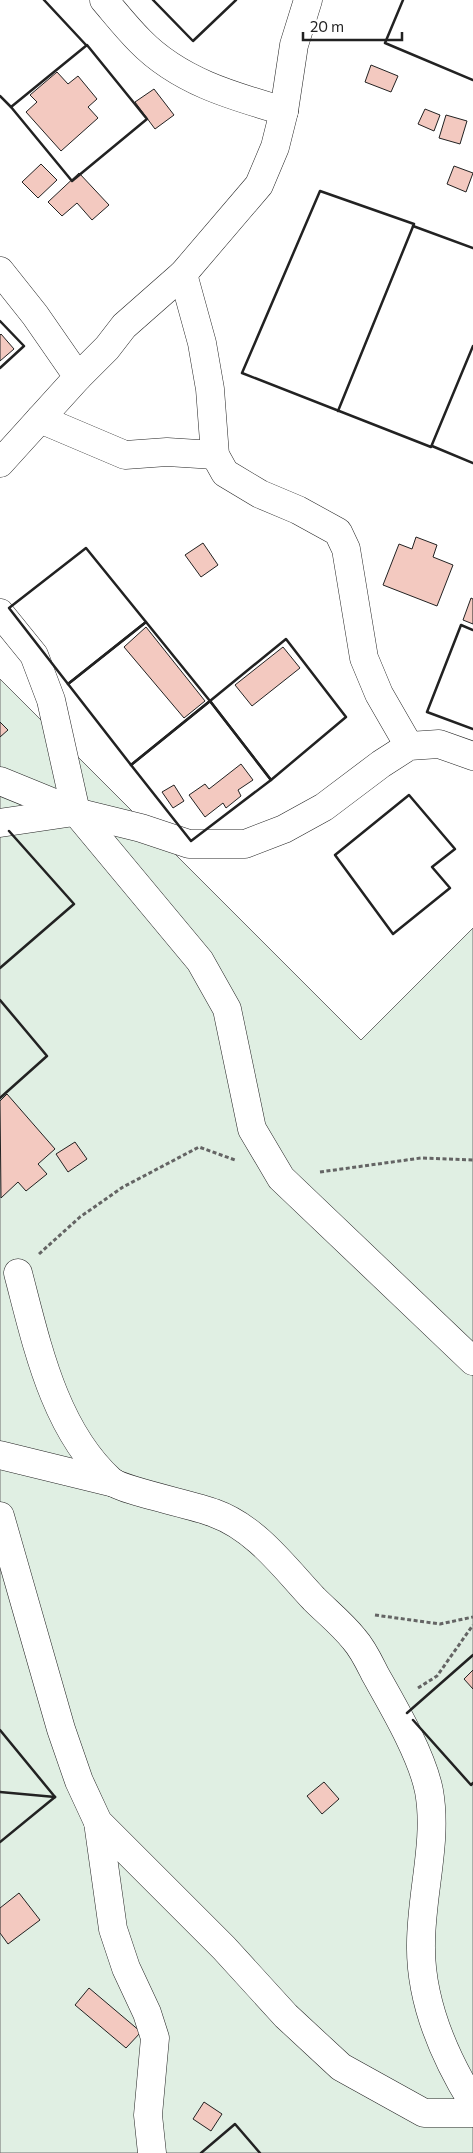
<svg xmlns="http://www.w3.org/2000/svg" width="473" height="2153" font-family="Commissioner,sans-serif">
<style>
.green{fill:#e0efe3;stroke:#6f6f6f}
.building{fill:#f3c9c0;stroke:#222}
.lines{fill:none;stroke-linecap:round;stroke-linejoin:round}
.street-casing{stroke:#222;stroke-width:29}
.path{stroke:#646464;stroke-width:3;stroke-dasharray:4 2.5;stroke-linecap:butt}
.street{stroke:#fff;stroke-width:28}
.wall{stroke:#222;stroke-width:2.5}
</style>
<rect width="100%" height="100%" fill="#fff"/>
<path class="green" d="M0,679L361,1040L473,928V2153H0Z"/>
<g class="building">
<path d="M371,65L398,76L391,92L365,82Z"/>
<path d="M57,72L68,84L78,76L97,99L88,107L98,118L61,151L26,112L37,102L30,95Z"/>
<path d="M154,89L174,115L155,129L135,102Z"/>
<path d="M425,109L440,115L434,131L418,124Z"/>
<path d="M446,115L467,121L460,144L439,138Z"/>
<path d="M41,164L57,180L38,198L22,182Z"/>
<path d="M454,166L473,173L466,192L447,184Z"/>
<path d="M79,173L109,205L92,220L77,203L62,216L48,202Z"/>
<path d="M1,334L14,349L0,361V335Z"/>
<path d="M416,537L437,545L433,557L453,565L437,606L383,585L399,544L412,549Z"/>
<path d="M203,543L218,565L201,577L185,555Z"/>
<path d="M471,598L473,599V624L463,620Z"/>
<path d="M146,627L205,701L184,718L124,647Z"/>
<path d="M283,647L300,668L252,706L235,685Z"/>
<path d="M0,722L8,730L0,737Z"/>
<path d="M241,764L253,780L238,790L241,796L226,808L223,803L205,817L189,795L205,784L209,789Z"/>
<path d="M174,785L184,801L173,808L162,792Z"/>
<path d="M7,1094L55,1149L38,1164L47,1174L26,1191L18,1182L1,1198L0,1101Z"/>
<path d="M75,1142L87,1159L68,1172L56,1154Z"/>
<path d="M473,1670V1689L464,1679Z"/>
<path d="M324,1782L339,1799L322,1814L307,1796Z"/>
<path d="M19,1893L40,1920L8,1944L0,1933V1908Z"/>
<path d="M89,1988L141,2032L126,2048L75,2005Z"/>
<path d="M204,2102L222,2114L211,2131L193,2119Z"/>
</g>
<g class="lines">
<g class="street-casing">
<g id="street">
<path d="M104,0C116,14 127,28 140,41C179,81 232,96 284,111"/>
<path d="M0,271L35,315L78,377L0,463"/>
<path d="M183,274L202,343L210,389L215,455L225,473L260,494L298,510L338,532L346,549L364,658L379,694L409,746"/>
<path d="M78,377L107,348L124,326L183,274L259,185L275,147L284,111L294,45L308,0"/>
<path d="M40,419L125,455L167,452L215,455"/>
<path d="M0,613L34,655L51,700L76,812L200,961L227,1009L252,1129L281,1178L473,1361"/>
<path d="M0,781L76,812L141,828L189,844H245L284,829L324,807L381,764L409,746L439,744L473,756"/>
<path d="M0,823L74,812"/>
<path d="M18,1273C37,1345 54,1429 111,1481C123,1491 194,1505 214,1513C256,1528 284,1567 314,1599C327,1612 342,1624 354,1639C363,1649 369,1662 375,1674C393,1706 422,1755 429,1791C438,1841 421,1893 421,1944C420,2001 444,2056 473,2103"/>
<path d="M0,1455L114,1483"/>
<path d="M0,1516L61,1729L79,1781L98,1822L224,1948L286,2016L341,2067L424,2113H473"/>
<path d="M98,1822L113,1929L126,1968L147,2013L155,2038L148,2115L152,2153"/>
</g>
</g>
<g class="path">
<path d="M320,1172L421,1158L473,1160"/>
<path d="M39,1254L80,1217L123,1187L199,1147L235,1160"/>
<path d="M375,1615L440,1624L473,1617"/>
<path d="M418,1688L437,1676L473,1625"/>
</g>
<use href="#street" class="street"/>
<g class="wall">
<path d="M44,0L86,45"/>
<path d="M153,0L193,41L236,0"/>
<path d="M403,0L385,43L473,80"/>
<path d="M87,45L147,119L72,181L11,107Z"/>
<path d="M0,96L11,107"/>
<path d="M413,226L473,248"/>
<path d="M0,321L24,346L0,368"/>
<path d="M338,411L414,224L320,191L242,373L431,447L473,346"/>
<path d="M432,446L473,463"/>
<path d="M86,548L146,622L68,684L9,608Z"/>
<path d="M146,622L210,701L131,765L68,684Z"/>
<path d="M473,630L461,625L427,712L473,729"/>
<path d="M286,639L346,717L271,780L210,701Z"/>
<path d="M210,701L271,780L191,841L131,765Z"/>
<path d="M409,795L455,849L432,867L450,888L393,934L335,855Z"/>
<path d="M0,968L74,904L9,831"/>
<path d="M0,1000L47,1056L0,1098"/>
<path d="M407,1713L473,1655"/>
<path d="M413,1720L471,1785L473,1783"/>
<path d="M0,1730L55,1797"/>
<path d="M0,1792L55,1797"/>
<path d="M0,1842L55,1797"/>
<path d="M201,2153L235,2124L260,2153"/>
</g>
</g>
<path d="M303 32v8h99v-8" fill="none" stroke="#222222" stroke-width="2.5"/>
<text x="310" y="32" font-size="15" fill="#222222" stroke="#ffffff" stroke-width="4" paint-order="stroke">20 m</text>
</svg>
